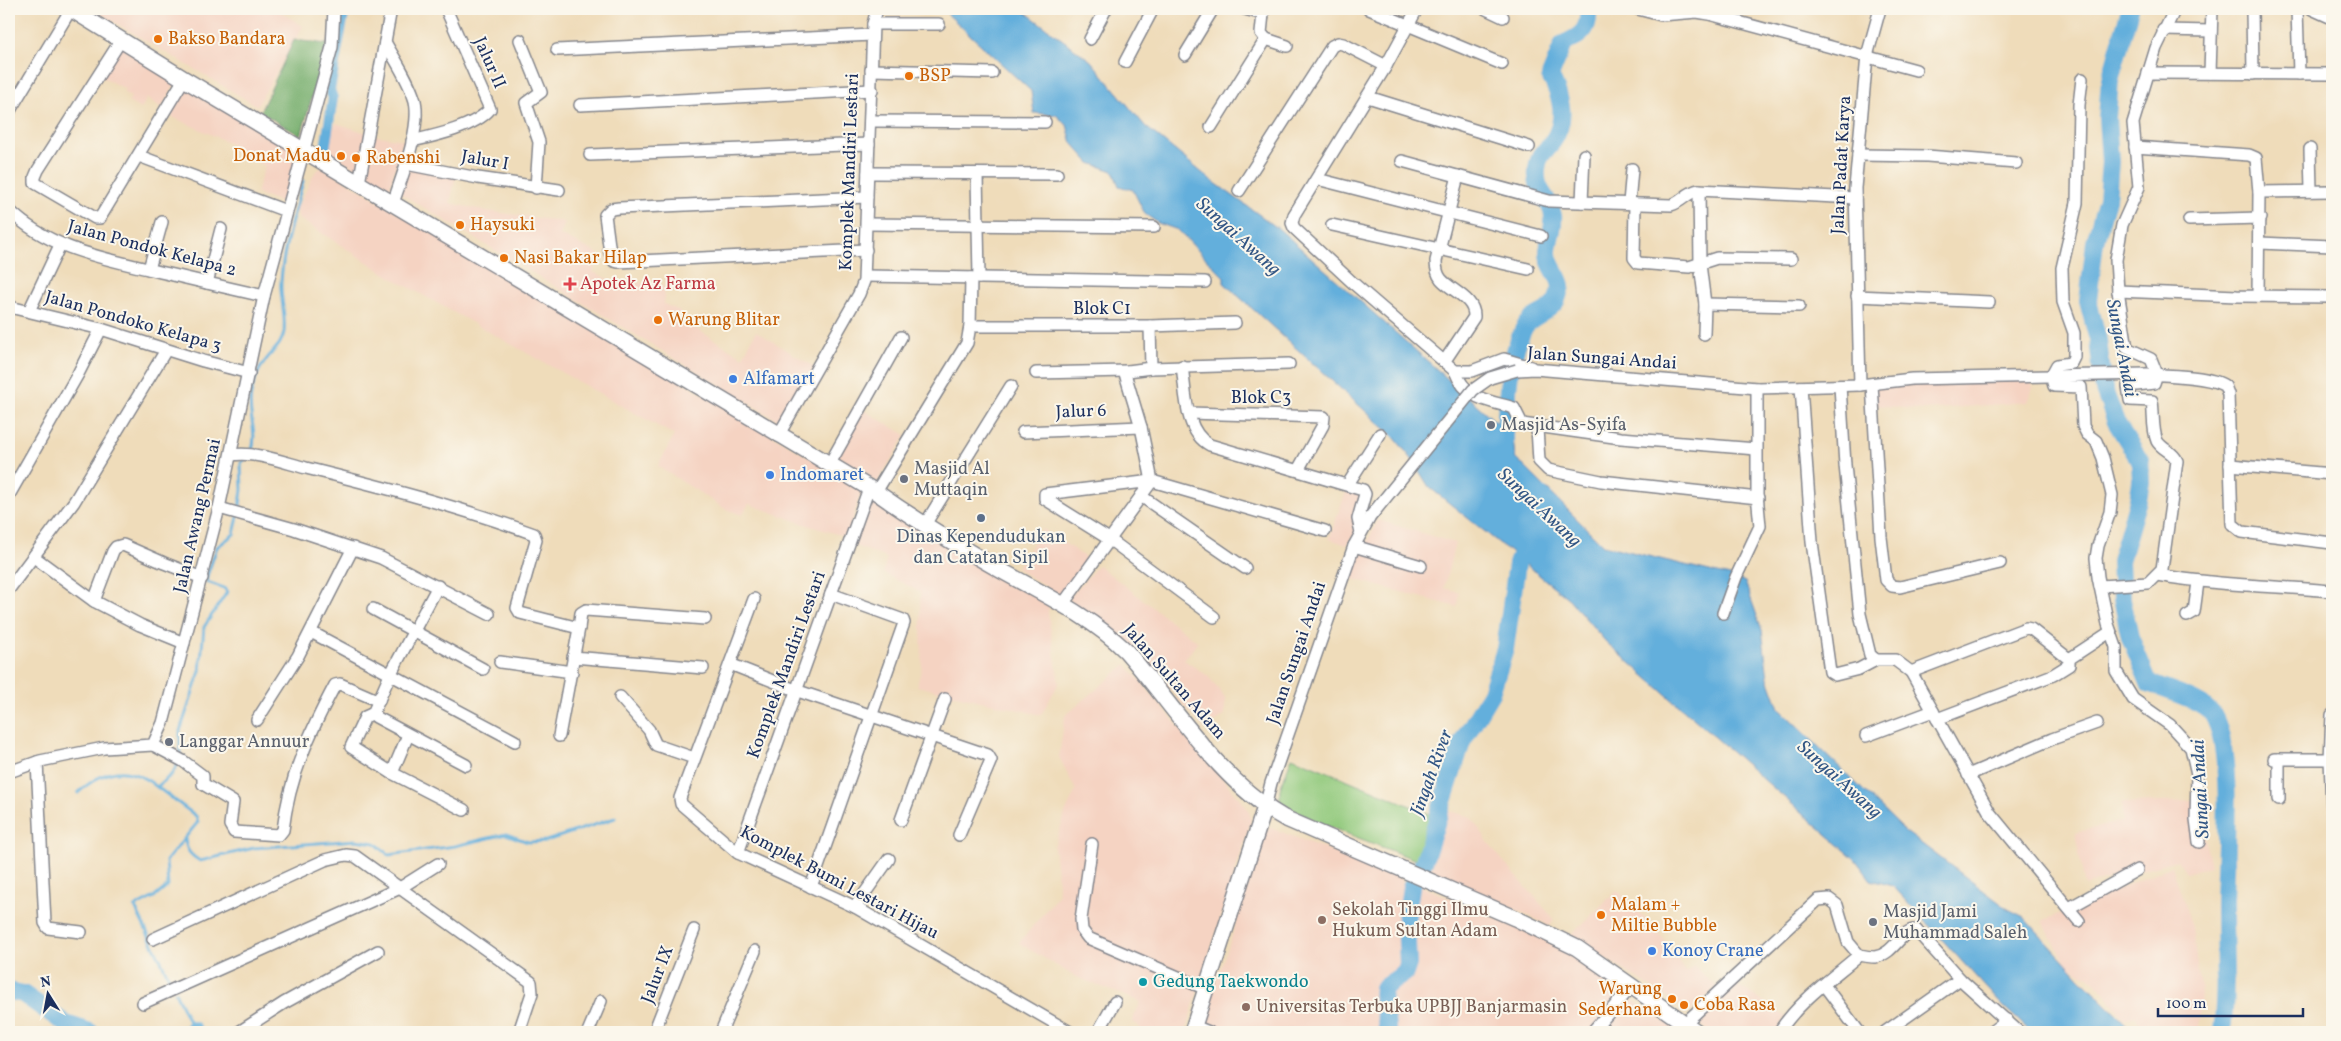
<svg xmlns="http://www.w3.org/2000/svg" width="2341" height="1041" font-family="Vollkorn,serif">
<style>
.built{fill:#f5d3c2}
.green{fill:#91c97c;stroke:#567c6d}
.forest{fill:#74ad6c;stroke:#486e65}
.water{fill:#63afdc;stroke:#3f6f9d}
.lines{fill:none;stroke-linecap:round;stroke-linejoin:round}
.stream{stroke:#63afdc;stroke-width:3}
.canal{stroke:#63afdc;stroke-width:10}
.river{stroke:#63afdc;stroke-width:18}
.minor-casing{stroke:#85868c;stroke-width:14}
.major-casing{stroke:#85868c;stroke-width:18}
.minor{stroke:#fff;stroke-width:11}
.major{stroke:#fff;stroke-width:15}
.minor-bridge-casing{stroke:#85868c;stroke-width:14;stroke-linecap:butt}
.minor-bridge{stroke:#fff;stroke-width:11}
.food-dot{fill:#e8710a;stroke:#fbf7ec;stroke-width:2}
.health-dot{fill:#e0444e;stroke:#fbf7ec;stroke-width:2}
.shop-dot{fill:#3f7fe0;stroke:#fbf7ec;stroke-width:2}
.worship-dot{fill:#6b7280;stroke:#fbf7ec;stroke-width:2}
.service-dot{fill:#5c6f8a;stroke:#fbf7ec;stroke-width:2}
.education-dot{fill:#8d6e63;stroke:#fbf7ec;stroke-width:2}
.culture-dot{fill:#0f9aa8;stroke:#fbf7ec;stroke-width:2}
.labels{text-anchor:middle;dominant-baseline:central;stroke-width:4;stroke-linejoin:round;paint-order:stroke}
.food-label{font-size:18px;fill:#c56008;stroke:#fbf7ec;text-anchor:start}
.street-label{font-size:18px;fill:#1b2f5e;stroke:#fbf7ec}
.health-label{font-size:18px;fill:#be3a42;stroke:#fbf7ec;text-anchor:start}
.shop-label{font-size:18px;fill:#366cbe;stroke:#fbf7ec;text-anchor:start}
.worship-label{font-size:18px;fill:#5b616d;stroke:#fbf7ec;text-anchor:start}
.service-label{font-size:18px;fill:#4e5e75;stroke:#fbf7ec}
.education-label{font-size:18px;fill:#785e54;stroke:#fbf7ec;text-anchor:start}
.culture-label{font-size:18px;fill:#0d838f;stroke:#fbf7ec;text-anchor:start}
.water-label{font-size:19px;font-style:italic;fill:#315584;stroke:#fbf7ec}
</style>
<rect width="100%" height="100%" fill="#fbf7ec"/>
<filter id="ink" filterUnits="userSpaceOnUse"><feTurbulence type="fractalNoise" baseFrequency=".02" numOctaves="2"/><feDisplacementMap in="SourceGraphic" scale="10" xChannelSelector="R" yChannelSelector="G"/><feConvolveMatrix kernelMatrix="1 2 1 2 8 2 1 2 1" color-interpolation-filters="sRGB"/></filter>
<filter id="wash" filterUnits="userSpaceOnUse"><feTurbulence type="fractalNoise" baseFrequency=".0096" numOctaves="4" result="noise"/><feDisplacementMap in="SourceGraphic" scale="20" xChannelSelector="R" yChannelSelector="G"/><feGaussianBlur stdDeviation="1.12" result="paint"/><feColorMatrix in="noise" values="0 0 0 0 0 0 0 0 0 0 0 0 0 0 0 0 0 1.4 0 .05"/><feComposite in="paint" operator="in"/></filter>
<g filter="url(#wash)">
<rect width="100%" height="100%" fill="#efdcba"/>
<g class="built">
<path d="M92,9H276L303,26L257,106Z"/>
<path d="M118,40L179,77L162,108L147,98L141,109L128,102L131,97L123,92L125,89L98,75Z"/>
<path d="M186,81L298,152L283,203L256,193L265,166L230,150L232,144L168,115Z"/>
<path d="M336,123L373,135L403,140L390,187L325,151L329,135Z"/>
<path d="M404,165L457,171L450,203L488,211L565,222L560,235L599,254L593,272L629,288L631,282L663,285L665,296L664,304L680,311V319L743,357L756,331L814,367L784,424L398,192Z"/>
<path d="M322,167L862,489L847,537L810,526L749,504L742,515L725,509L658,466L674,435L392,278L298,218L297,208L315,172Z"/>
<path d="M2029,372L2033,388L2028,402L1924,410L1875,405V380Z"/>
<path d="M863,410L906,435L877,483L837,455Z"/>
<path d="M1348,486L1361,487L1356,531L1347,545L1329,539Z"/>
<path d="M870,496L1050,602L1048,613L1059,683L1041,715L917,686L922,666L920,592L883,573L887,558L853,545Z"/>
<path d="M1378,520L1455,543L1444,588L1459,592L1457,607L1349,578Z"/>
<path d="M1043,529L1088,559L1061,596L1016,568Z"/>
<path d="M1098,565L1198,642L1184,660L1208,676L1226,699L1224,715L1205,729L1179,700L1163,679L1124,637L1072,604L1069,598Z"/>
<path d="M1126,664L1249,810L1251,821L1185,1032H1139L1140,1027L1132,1021L1141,1002L1074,976L1019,943L1059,894L1054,847L1066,811L1076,790L1059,757L1065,716Z"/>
<path d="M2197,801L2211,866L2186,873L2177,860L2085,886L2075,833L2123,821L2121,803Z"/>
<path d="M1449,811L1469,816L1474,821L1492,848L1554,919L1550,926L1431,869Z"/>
<path d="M1271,828L1402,878V882L1406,883L1402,972L1398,976L1388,979L1377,990L1380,1020L1385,1006L1383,1002L1386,993L1392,987L1403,985L1409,946L1407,930L1414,891L1417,884L1544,939L1587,965L1629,998L1681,1032H1220L1208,1028L1203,1025L1202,1020L1231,939L1263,834Z"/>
<path d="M2172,866L2192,927L2201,994L2199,1032H2146L2135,1016L2124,1020L2104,991L2090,978L2068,966L2042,921Z"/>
<path d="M1617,890L1659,933L1686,972L1694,966L1717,987L1690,1012L1592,950L1568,938Z"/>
<path d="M1733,982L1786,1017L1775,1032H1710L1695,1022V1018Z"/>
</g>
<path class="green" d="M1292,757L1430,814L1416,860L1322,824L1284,805L1280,801V789Z"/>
<path class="forest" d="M294,40L327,44L301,136L260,112Z"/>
<path class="water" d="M942,9H1021L1091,61L1145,126L1211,180L1279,229L1513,437L1515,457L1603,545L1730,576L1745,582L1762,630L1768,678L1779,708L1906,832L2008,909L2024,917L2079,977L2134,1032H2031L2001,1004L1893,886L1871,880L1855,859L1606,642L1569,599L1429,487L1411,458L1394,437L1224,283V277L1178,230L1158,223L1145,214L1133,190L1119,186L1113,171L1090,163L1072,143L1067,125L1056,115L1034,113L1031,91Z"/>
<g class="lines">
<g class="stream">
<path d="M252,451C258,429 247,415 251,395C253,382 258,370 266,360C273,350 282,345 284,332C286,315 280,298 281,282C283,247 294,214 303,181"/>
<path d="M239,511L242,490L241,463L245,459"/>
<path d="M180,756V731L200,671L204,627L227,592L224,588L207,582V576L217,547L234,534L238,517"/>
<path d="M78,793C104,768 129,764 157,787"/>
<path d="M185,839C186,850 190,855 200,861L254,848L356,840L375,843L389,855L455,846L506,834L528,842L546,841L615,818"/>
<path d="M173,986L135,907L156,896L168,886L166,861L198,822L196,816L157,787L172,774L179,762"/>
<path d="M175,992L193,1030"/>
</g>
<path class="canal" d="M325,149L333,98L330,90L345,9"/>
<g class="river">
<path d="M2130,9L2110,80L2107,118L2110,162L2107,199L2095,242L2088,301L2098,340L2104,390L2116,422L2140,461L2141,482L2138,500L2120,561L2122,599L2130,637L2149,683C2166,691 2204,700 2213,715C2235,753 2224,860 2224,907C2224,948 2227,991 2222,1032"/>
<path d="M1504,453C1507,412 1505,365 1524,328C1531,315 1546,314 1554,304C1558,300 1559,292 1561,286C1559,274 1549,267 1548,254C1547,242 1555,228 1553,216C1550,194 1532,193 1538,163C1541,152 1548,149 1553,141C1567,119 1562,98 1550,76L1563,44C1581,36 1590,30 1588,9"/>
<path d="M9,991L23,994L66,1024L90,1032"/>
<path d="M193,1032V1030"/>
<path d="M1387,1032C1388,1017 1380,1003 1383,988L1405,973L1408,964L1406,921L1411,887L1424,861L1462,742L1491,693L1505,649L1517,564L1527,538"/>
</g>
</g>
</g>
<g filter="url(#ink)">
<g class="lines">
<g class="minor-casing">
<g id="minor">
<path d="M1245,9L1263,14L1264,9"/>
<path d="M1369,9L1502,64"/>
<path d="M1486,9L1503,17"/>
<path d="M1638,9L1661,15L1697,12L1709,14L1916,70"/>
<path d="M2252,9L2253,74"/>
<path d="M2297,9L2299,74"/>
<path d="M2312,9L2332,18"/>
<path d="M873,24H939"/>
<path d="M2163,30L2211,31"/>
<path d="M1090,39L1106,9"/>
<path d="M1266,39L1287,46"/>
<path d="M121,40L38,170L35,177V183L95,218H100L184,79"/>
<path d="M520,40L541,92L526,103L539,142L536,188"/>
<path d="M385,42C395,60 409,80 415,101C421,128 402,177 393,203"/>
<path d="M557,50L872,35"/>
<path d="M1185,55L1213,9"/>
<path d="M1125,62L1153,9"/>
<path d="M1386,66L1294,215L1292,223L1294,228L1353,283L1455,371H1472L1504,359L1531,367"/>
<path d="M871,70L992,73"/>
<path d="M2148,73L2332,74"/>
<path d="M2210,73L2212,9"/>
<path d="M2082,79L2079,105L2077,203L2062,268L2063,302L2074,333V357L2071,363L2057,365L2051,376L2054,386L2081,387L2083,426L2087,434L2096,441L2103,458L2112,495L2110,512L2098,546L2096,558L2098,577L2108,624L2116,647V671L2133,699L2170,725L2191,748L2197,774L2196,819L2199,842"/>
<path d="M1368,97L1529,147"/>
<path d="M580,105L872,90"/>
<path d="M9,112L71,9"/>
<path d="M870,121L1045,122"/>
<path d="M1211,127L1266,39L1261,33L1263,14"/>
<path d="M412,141C434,136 475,127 490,109L446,9"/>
<path d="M2135,147L2249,155L2256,158L2259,192L2258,296"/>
<path d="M2310,149L2311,191"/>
<path d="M590,155L869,144"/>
<path d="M1858,155L1927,156L2016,163"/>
<path d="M139,156L286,211"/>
<path d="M1402,161L1549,201L1671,205C1682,202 1687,192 1699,190L1855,198"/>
<path d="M406,164L478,178L559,190"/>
<path d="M868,173L1057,174"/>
<path d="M977,174L979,278"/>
<path d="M1317,179L1541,236"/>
<path d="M359,183L391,9"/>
<path d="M1699,190L1700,264L1705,304L1704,334"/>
<path d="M1239,191L1332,46L1338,43L1343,44L1386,66L1417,9"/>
<path d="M2259,192L2332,191"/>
<path d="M1582,202L1584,155"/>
<path d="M1629,203L1632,169"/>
<path d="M1635,204L1634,258L1638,263L1689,267L1717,258L1791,259"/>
<path d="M9,210C47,248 102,258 152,270C190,279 227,288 264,296"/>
<path d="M2189,220L2260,218"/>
<path d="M867,224L1154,227"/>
<path d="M1332,225L1528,269"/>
<path d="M2260,243L2332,246"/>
<path d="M866,250L618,262L614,261L610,253L605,215L611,209L619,208L867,197"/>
<path d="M149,269L162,222"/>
<path d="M865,276L1205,282"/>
<path d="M207,283L221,229"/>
<path d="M2118,291L2237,296L2332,297"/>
<path d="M1857,296L1989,302"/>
<path d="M1705,304L1799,306"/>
<path d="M9,305L14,308L101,329L203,361L249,373"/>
<path d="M29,311L60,245"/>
<path d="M970,326H1150L1235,323"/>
<path d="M1444,362L1474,317C1475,298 1451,291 1441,279C1437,274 1436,267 1436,261L1458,176"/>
<path d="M1182,366C1186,391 1184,432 1210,445L1363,490L1365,494L1358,519L1361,532"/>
<path d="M1151,368L1289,364"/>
<path d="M1517,370L1535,369L1757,388L1860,385L1912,379L2147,374C2164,375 2212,376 2225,386L2228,394L2232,524L2242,532L2332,543"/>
<path d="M1455,371C1466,400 1487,400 1514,408L1522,424L1621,438L1756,449"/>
<path d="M1036,373L1128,371"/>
<path d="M2157,374L2151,359L2127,348L2118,291L2116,260L2122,225L2139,187L2133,123L2156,48L2175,9"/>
<path d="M1872,384L1881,537L1886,580L1892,586L1900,587L2000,563"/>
<path d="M1860,385L1855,188L1867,56L1880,9"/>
<path d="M1840,386L1845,465L1860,614L1870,655L1876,660"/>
<path d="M1801,387L1812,542L1830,672L1835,675L1859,669L1876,660H1895L1911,672L1990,813L2079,921"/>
<path d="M1189,413L1324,417L1323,425L1298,470"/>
<path d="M1537,428L1539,461L1548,470L1601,481L1758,498"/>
<path d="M1023,432L1141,427"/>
<path d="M778,436L859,294L864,281L873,24L877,9"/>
<path d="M231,455C255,451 283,462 306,468C383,487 460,507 534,534L536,540L517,608L520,613L579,628L581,613L586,610L705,619"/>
<path d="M829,465L901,337"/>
<path d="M2230,465L2332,474"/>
<path d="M1348,484L1380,434"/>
<path d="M876,492L967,343L970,326L971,278"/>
<path d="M9,495L78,374L101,329"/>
<path d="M1141,496L1245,568"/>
<path d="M219,508L294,529L381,558L489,614"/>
<path d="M924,526L1011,386"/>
<path d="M1354,546L1421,566"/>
<path d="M34,557L94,601L140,625L184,643"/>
<path d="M2157,575C2215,585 2274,586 2332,591"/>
<path d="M438,586L390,675L374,711L376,717L466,765"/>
<path d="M2100,586L2148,583L2162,569L2177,461C2173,451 2162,450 2157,441C2152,429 2154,414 2152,401L2130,400L2128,386L2154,383L2157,374"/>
<path d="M9,589L74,502L166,350"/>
<path d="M754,599L680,798L681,804L738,853L855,907L1070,1032"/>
<path d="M94,601L113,551L116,547L123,545L164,563L202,578"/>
<path d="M1063,604L1152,481L1141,427L1126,377L1128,371L1151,368L1150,326"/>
<path d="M373,609L483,669"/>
<path d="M1723,613L1736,577L1760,526L1757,494V388"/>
<path d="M2187,616L2194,612L2198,582"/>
<path d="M1214,617L1109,539L1045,499V494L1152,481L1325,531"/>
<path d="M311,632L515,741"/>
<path d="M573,657L703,668"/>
<path d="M2069,659L2110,632"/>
<path d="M500,662L572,672"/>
<path d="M730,664L798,691L988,755L991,760L959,835"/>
<path d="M1911,672L2026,628L2031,629L2069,659V665L2053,675L1937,719"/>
<path d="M620,697L649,730L656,745L694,758"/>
<path d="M374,713L365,717L351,747L392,773L464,810"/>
<path d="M2332,715L2330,759L2332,809"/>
<path d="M257,720L298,656L353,548"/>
<path d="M559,736L579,628"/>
<path d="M1866,736L1933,711"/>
<path d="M153,745L183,761L203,776V784L233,802L230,825L234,832L279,835L283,830C289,777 310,732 335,685L340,684L379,701"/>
<path d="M2274,759H2330"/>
<path d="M37,762L45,923L48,928L81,932"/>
<path d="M9,772L40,761L104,748L153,745L163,723L219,508L264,296L332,47L334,9"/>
<path d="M392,773L408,735"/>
<path d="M1968,775L2052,739L2097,723"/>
<path d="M2279,799V759"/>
<path d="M1265,807L1271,783L1354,546L1370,517"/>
<path d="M901,820L945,699"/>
<path d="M1092,844L1081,919L1082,930L1088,938L1206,989"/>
<path d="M738,853L869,488"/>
<path d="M811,887L904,623L903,620L831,594"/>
<path d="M855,907L889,859"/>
<path d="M2069,908L2137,870"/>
<path d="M153,939L325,860L346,855L355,856L531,982L532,993L519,1032"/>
<path d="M1824,985L1859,1032"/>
<path d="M143,1003L400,888L438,864"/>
<path d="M1685,1023L1818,900L1829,899L1837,905L1848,942L1859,955C1864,956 1870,957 1875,957C1895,954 1902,928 1916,930L1960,979L2019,1032"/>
<path d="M1194,1026L1209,1032"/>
<path d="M239,1032L284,1003L378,951"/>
<path d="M588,1032L601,1001"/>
<path d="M654,1032L694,930"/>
<path d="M721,1032L755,951"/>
<path d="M1098,1032L1115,1002"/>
<path d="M1592,1032L1632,986"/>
<path d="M1779,1032C1799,1001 1831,979 1859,955"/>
<path d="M1885,1032L1960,979"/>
<path d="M1991,1032L2007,1020"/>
</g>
</g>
<g class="major-casing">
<g id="major">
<path d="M71,9L184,79L876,492C917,521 958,546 1002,571C1045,595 1090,616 1126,651C1174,706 1220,782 1284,818L1515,918L1577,948L1697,1032"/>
<path d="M1192,1032L1265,807"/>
</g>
</g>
<use href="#minor" class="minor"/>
<use href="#major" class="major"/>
<g class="minor-bridge-casing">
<path id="minor-bridge" d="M1370,517L1473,390L1490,378L1517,370"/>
</g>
<use href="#minor-bridge" class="minor-bridge"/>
</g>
</g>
<g class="food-dot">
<circle cx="158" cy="39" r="5"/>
<circle cx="909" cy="76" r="5"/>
<circle cx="341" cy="156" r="5"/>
<circle cx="356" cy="158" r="5"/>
<circle cx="460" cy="225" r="5"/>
<circle cx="504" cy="258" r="5"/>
<circle cx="658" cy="320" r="5"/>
<circle cx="1601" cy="915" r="5"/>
<circle cx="1672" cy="999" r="5"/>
<circle cx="1684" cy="1005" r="5"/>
</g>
<path class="health-dot" d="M567.5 276.5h5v5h5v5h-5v5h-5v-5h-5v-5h5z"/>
<g class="shop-dot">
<circle cx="733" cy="379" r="5"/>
<circle cx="770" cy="475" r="5"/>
<circle cx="1652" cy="951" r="5"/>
</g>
<g class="worship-dot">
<circle cx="1491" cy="425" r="5"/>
<circle cx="904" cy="479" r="5"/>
<circle cx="169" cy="742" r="5"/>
<circle cx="1873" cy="922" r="5"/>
</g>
<circle class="service-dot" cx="981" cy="518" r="5"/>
<g class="education-dot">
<circle cx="1322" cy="920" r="5"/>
<circle cx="1246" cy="1007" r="5"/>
</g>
<circle class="culture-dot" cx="1143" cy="982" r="5"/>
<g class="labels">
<g class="food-label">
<text x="168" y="39">Bakso Bandara</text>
<text x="919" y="76">BSP</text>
<text x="331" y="156" text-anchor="end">Donat Madu</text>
<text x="366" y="158">Rabenshi</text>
<text x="470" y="225">Haysuki</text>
<text x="514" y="258">Nasi Bakar Hilap</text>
<text x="668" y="320">Warung Blitar</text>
<text x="1611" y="905">Malam +<tspan x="1611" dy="21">Miltie Bubble</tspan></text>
<text x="1662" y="989" text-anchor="end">Warung<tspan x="1662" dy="21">Sederhana</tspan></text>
<text x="1694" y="1005">Coba Rasa</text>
</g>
<g class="street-label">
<text transform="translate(489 63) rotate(66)">Jalur II</text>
<text transform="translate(485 161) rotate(10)">Jalur I</text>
<text transform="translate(1842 165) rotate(-87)">Jalan Padat Karya</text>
<text transform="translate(850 172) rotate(-88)">Komplek Mandiri Lestari</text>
<text transform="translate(152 249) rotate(15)">Jalan Pondok Kelapa 2</text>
<text x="1102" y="309">Blok C1</text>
<text transform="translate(133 322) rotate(16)">Jalan Pondoko Kelapa 3</text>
<text transform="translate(1602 359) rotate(4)">Jalan Sungai Andai</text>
<text x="1261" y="398">Blok C3</text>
<text transform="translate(1081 412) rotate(-2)">Jalur 6</text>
<text transform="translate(198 516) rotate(-77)">Jalan Awang Permai</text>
<text transform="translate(1297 653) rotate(-71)">Jalan Sungai Andai</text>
<text transform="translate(787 665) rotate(-70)">Komplek Mandiri Lestari</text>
<text transform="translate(1174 682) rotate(49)">Jalan Sultan Adam</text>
<text transform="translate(839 883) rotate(28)">Komplek Bumi Lestari Hijau</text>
<text transform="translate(658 975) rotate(-69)">Jalur IX</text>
</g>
<g class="health-label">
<text x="580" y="284">Apotek Az Farma</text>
</g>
<g class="shop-label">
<text x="743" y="379">Alfamart</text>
<text x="780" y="475">Indomaret</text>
<text x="1662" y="951">Konoy Crane</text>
</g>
<g class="worship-label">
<text x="1501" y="425">Masjid As-Syifa</text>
<text x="914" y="469">Masjid Al<tspan x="914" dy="21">Muttaqin</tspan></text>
<text x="179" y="742">Langgar Annuur</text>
<text x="1883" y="912">Masjid Jami<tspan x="1883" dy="21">Muhammad Saleh</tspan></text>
</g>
<g class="service-label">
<text x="981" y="537">Dinas Kependudukan<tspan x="981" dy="21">dan Catatan Sipil</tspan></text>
</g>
<g class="education-label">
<text x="1332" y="910">Sekolah Tinggi Ilmu<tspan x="1332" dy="21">Hukum Sultan Adam</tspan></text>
<text x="1256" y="1007">Universitas Terbuka UPBJJ Banjarmasin</text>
</g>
<g class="culture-label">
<text x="1153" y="982">Gedung Taekwondo</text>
</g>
<g class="water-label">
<text transform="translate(1238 237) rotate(42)">Sungai Awang</text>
<text transform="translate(2121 348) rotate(79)">Sungai Andai</text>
<text transform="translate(1539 508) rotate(43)">Sungai Awang</text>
<text transform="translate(1432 773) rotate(-70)">Jingah River</text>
<text transform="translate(1839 780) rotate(42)">Sungai Awang</text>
<text transform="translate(2201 789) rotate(-93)">Sungai Andai</text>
</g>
</g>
<rect width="2341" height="1041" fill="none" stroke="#fbf7ec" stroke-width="30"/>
<g transform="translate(48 994) rotate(349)" stroke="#fbf7ec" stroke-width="4" paint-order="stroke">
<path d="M0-4L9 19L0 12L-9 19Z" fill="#1b2f5e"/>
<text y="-8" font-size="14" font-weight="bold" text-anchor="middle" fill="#1b2f5e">N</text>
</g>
<path d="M2158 1008v8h145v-8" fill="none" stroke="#1b2f5e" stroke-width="2.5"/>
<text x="2166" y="1008" font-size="15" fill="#1b2f5e" stroke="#fbf7ec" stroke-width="4" paint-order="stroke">100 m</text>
</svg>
